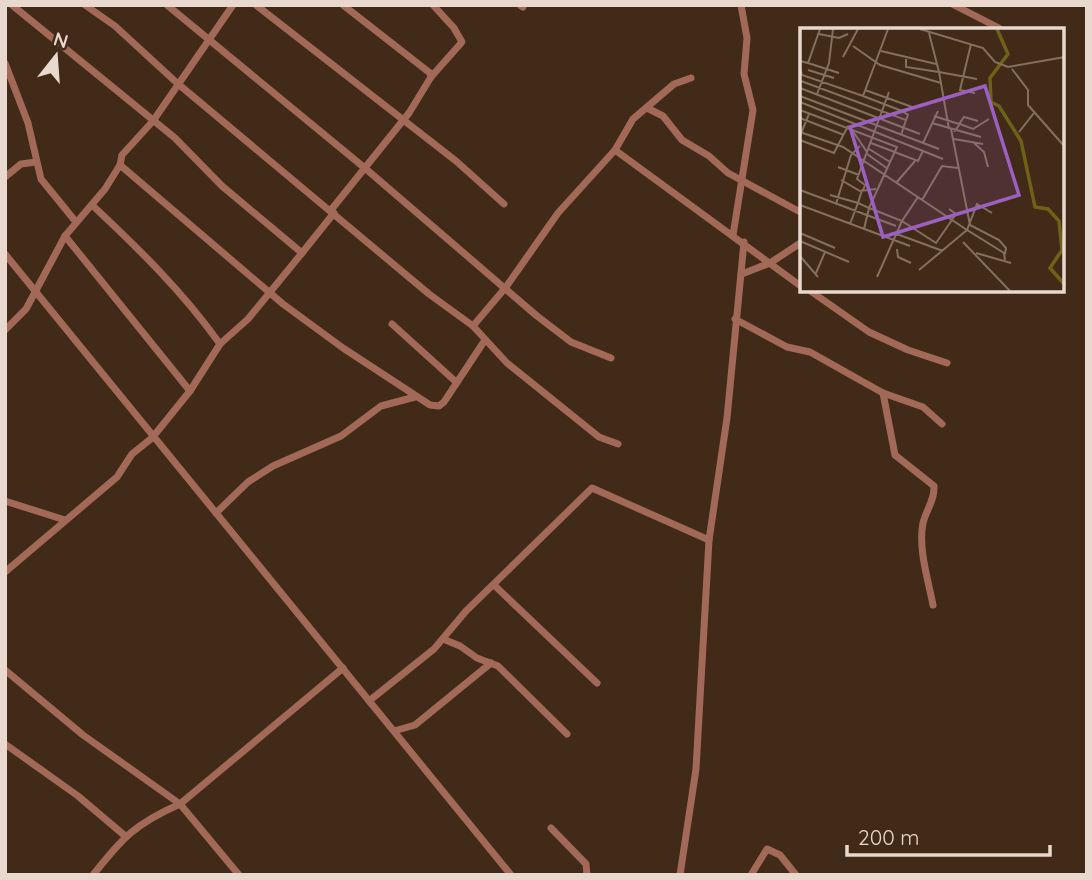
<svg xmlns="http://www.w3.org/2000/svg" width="1092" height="880" font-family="Quicksand,sans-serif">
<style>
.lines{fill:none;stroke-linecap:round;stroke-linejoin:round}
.minor{stroke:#a36958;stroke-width:7}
.inset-river{fill:none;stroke:#6e6218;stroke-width:3.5}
.inset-road{fill:none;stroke:#847060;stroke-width:2}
.view{fill:#9c60c3;fill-opacity:0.15;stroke:#9c60c3;stroke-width:3.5}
.inset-edge{fill:none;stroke:#e8d8cd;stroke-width:3.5}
</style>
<rect width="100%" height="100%" fill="#412a17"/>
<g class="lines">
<g class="minor">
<path d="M85,5L115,26L177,83L429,294L473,326L507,363L599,437L618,444"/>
<path d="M167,5L366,169L537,316L571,342L611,358"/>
<path d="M256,5L456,161L504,204"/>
<path d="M520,5L523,7"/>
<path d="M954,5L999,28"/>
<path d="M5,63L28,123L41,179L76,222"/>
<path d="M431,77L462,42L454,28L433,5"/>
<path d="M647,108L663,116L682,140L709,156L728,173L802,213"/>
<path d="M615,150L802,287"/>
<path d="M120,165L283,304L343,348L430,405L439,406L444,402L485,340"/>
<path d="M5,177L21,164L36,162"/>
<path d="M92,205C138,248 183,292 220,344"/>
<path d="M331,210L409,113L431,77L430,73L343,5"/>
<path d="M733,235L753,110L744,74L747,38L741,5"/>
<path d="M65,236L190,391"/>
<path d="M302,253L334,213"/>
<path d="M5,254L511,875"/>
<path d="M742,274L770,263L802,242"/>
<path d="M809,290L869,332L908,350L947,363"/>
<path d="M735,319L787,347L810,352L883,393L923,407L942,424"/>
<path d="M392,324L455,381"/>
<path d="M473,326L506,287L558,213L615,150L633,119L674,84L691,78"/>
<path d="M5,330L26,309L65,236L105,189L120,165L122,155L153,121L233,5"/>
<path d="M883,393L895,455L934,486C935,500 926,510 923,523C918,549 928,579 933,605"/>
<path d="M5,501L65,520"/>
<path d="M216,513L248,482L273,466L341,436L381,406L415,397"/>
<path d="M5,572L117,477L132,454L152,438L190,391L220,344L248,319L302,253L222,186L175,138L12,5"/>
<path d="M494,585L597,683"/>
<path d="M443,639L460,646L477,658L498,666L567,734"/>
<path d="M5,670L83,735L180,804C135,824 123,837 93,875"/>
<path d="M369,701L434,649L466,611L592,488L709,540"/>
<path d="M394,731L415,725L491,663"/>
<path d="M5,744L78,796L124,835"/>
<path d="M551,828L586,864L587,875"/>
<path d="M239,875L180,804L343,668"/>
<path d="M680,875L696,769L709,540L727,418L744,242"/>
<path d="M751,875L767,849L780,855L796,875"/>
</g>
</g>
<g transform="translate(800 28)">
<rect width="264" height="264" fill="#412a17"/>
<path class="inset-river" d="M197,1L208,26L190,50L191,74L199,78L221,113L235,179L248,181L259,193L262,222L250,240L265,257"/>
<path class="inset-road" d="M120,1L183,20L195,34L208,39L265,29M19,6L39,10L48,6M171,16L160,62L175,65M53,18L80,37L141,55M81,23L136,36M43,29L58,1M106,31V39L139,44L129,5M0,33L8,35L20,1M8,35L39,45M0,40L2,47L63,68L88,1M212,41L228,62V77L265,119M8,42L34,50M1,53L106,92L101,107M0,60L120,106M65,62L115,80M17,66L29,35L33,1M0,68L139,121M63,68L102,83L108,87L106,92M0,74L143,131M0,82L97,119L69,180L102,193L77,249M134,88L159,96L164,89L178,93M0,90L44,107M132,95L181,109M50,99L67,124M149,101L139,44L177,51M151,101L170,197L199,212L206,220L205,226M0,104L43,119L167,202L177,176L192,185M154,104L160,96L173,101L189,91M219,104L234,85M0,108L9,86M154,111L183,116M0,112L34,125L48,98M71,115L118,133L123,123M123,115L138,83M174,115L184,124L188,139M69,121L90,134M67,126L88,141M38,139L59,147M41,152L60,163L76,161M96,155L115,133M0,162L96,198M62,162L58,175L69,180L64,201M63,162L65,157L57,151L89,64M30,167L58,175L50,196M118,169L102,193L136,215L156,186L149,181M122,172L142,138L158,140M36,176L51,127L60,118M0,177L110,218M0,205L35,220M94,205L143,223M0,213L49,234M163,214L210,263M97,221L98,229L111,235M176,225L211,235M0,228L18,249M119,242L167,202L204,225L205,232M16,245L25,224"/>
<path class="view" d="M185,58L219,167L83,209L50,99Z"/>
<rect width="264" height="264" class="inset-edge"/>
</g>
<rect width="1092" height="880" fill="none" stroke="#e8d8cd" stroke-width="14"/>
<g transform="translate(56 56) rotate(17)" stroke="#412a17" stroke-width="5" paint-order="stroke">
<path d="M0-5L12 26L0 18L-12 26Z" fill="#e8d8cd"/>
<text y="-10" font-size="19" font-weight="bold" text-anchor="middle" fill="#e8d8cd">N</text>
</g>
<path d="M847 845v10h203v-10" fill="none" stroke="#e8d8cd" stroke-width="3.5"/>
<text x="858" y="845" font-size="21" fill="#e8d8cd" stroke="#412a17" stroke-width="5" paint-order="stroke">200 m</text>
</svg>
